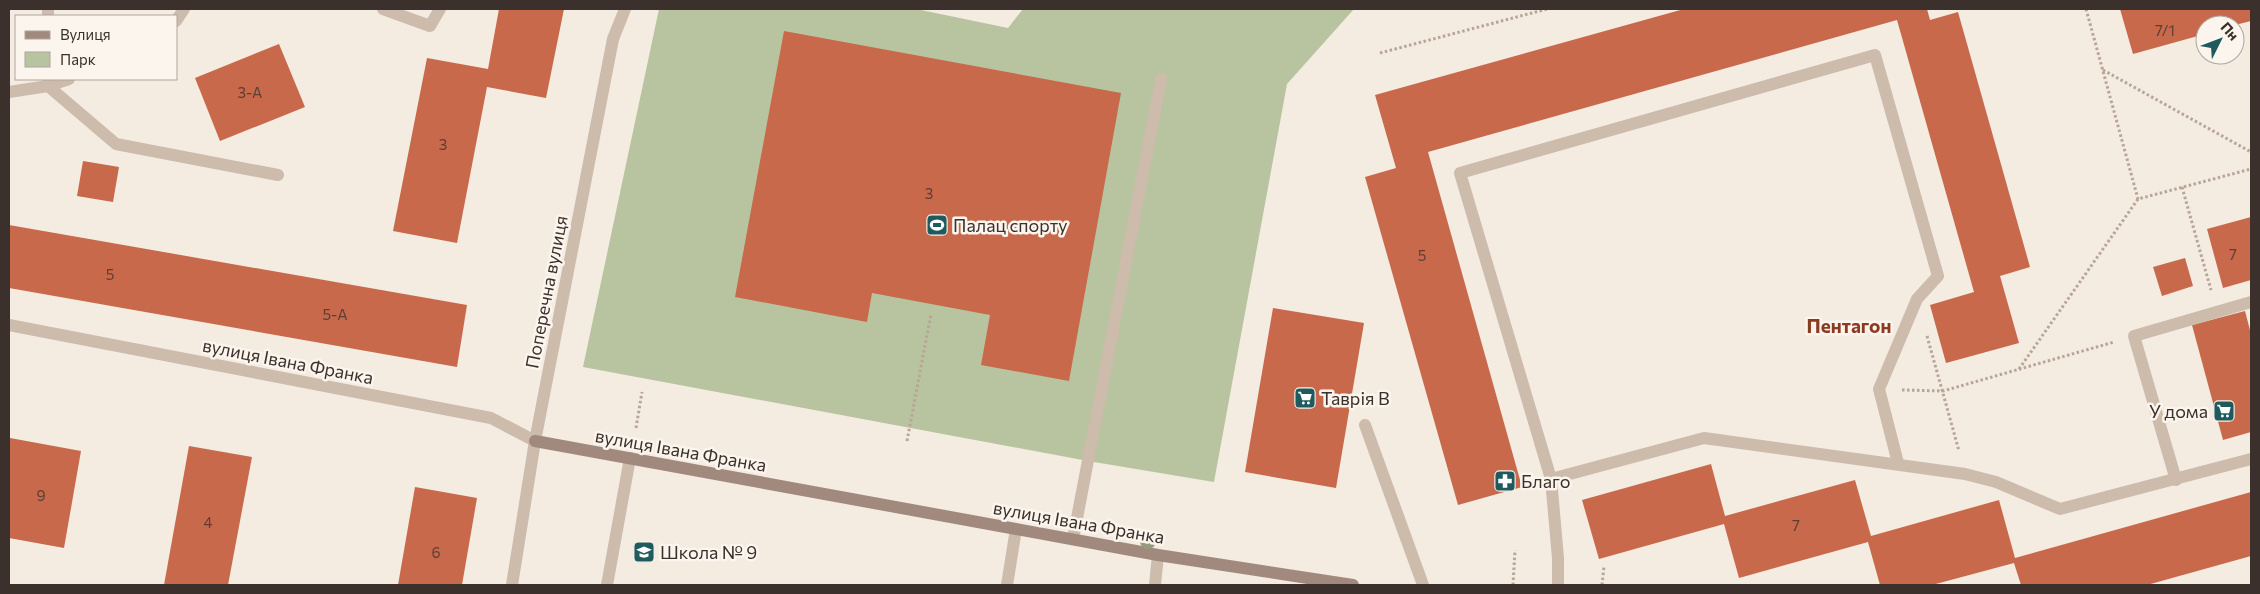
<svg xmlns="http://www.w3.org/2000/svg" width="2260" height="594" font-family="Commissioner,sans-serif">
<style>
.green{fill:#b8c4a0}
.building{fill:#c8694b}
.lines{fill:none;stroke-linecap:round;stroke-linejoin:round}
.path{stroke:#b9a596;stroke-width:3;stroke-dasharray:2.5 2.5;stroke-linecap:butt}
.lane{stroke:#cdbbac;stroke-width:12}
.street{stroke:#cdbbac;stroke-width:12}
.secondary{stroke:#a18a7d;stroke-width:12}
.tree{fill:#969b7f}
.labels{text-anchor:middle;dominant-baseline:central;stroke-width:5;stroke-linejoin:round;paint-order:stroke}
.number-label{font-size:15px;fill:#5e3e33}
.poi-label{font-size:18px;fill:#3b302b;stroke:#fbf5ee;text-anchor:start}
.street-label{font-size:18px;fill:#3b302b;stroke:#fbf5ee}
.neighbourhood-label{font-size:19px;font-weight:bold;fill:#8c3b22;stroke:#fbf5ee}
</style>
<rect width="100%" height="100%" fill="#f4ebe1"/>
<path class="green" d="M659,9H916L1008,28L1023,9H1354L1287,84L1214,482L1088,461L583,367Z"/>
<g class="building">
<path d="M499,9H564L546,98L487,87L457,243L393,231L427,58L488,69Z"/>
<path d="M1684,9H1927L1930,20L1958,12L2030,267L2000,276L2019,343L1946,363L1930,305L1974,292L1897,20L1428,152L1522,487L1458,505L1365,177L1396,168L1375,95Z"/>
<path d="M2120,9H2251V21L2235,25H2205V34L2133,54Z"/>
<path d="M784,31L1121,93L1069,381L981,365L990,315L872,293L867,322L735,297Z"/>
<path d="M279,44L305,107L220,141L195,78Z"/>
<path d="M83,161L119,167L113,202L77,196Z"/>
<path d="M2251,217V280L2223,288L2207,229Z"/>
<path d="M9,225L467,305L457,367L9,288Z"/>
<path d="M2185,258L2193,286L2162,296L2153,267Z"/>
<path d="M1273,308L1364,323L1336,488L1245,472Z"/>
<path d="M2245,311L2251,334V432L2223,440L2192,325Z"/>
<path d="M10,438L81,451L64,548L9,538Z"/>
<path d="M189,446L252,457L228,585H164Z"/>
<path d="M1711,464L1725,516L1855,480L1871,536L1999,500L2015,558L2251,492V556L2147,585H2021L2014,563L1932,585H1880L1868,542L1739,578L1724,524L1599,559L1582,500Z"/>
<path d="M415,487L477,498L462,585H398Z"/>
</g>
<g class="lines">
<g class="path">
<path d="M2086,9L2138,199"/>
<path d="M1380,53L1547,9"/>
<path d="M2103,70L2251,152"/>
<path d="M2182,187L2211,290"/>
<path d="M1927,336L1959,451"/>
<path d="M2019,369L2138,199L2251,169"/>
<path d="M1902,390L1943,391L2114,342"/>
<path d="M636,428L642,392"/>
<path d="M907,441L931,314"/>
<path d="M1513,585L1515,550"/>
<path d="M1602,585L1604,566"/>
</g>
<g class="lane">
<path d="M383,9L430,26L440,9"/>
<path d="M48,16V9"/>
<path d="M176,21L184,9"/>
<path d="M48,79V86L116,144L278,175"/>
<path d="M9,92L48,86L69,79"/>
<path d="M9,325L491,418L535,441"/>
<path d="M1365,425L1423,585"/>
<path d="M1551,479L1460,173L1875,55L1938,276L1917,299L1879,389L1898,463"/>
<path d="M2176,480L2134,336L2251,302"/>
<path d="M1073,539L1161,79"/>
<path d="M607,585L630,458"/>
<path d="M1155,585L1158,555"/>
<path d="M1558,585V558L1551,479L1704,438L1965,474L1996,482L2060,509L2251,459"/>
</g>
<g class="street">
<path d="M512,585L535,441L613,39L625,9"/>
<path d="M1007,585L1016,529"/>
</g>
<path class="secondary" d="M535,441L1158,555L1353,585"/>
</g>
<circle class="tree" cx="1148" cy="541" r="8"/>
<defs>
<g id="stadium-square" transform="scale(1.125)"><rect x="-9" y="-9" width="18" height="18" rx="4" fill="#1f5a5e" stroke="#fbf5ee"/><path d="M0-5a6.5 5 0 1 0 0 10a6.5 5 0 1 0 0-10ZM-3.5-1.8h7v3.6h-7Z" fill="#fff"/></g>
<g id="supermarket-square" transform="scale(1.125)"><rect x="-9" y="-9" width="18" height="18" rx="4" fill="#1f5a5e" stroke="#fbf5ee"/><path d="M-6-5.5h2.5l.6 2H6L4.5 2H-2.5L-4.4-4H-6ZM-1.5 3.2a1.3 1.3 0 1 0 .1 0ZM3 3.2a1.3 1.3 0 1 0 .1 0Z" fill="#fff"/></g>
<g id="pharmacy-square" transform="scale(1.125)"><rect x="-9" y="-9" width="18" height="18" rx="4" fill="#1f5a5e" stroke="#fbf5ee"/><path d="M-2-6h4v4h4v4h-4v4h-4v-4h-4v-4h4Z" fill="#fff"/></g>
<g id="school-square" transform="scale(1.125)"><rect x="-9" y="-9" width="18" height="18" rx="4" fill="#1f5a5e" stroke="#fbf5ee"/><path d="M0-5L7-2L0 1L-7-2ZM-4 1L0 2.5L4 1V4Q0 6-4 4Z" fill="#fff"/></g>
</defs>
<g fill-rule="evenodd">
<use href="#stadium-square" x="937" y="225"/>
<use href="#supermarket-square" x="1305" y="398"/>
<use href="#supermarket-square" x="2224" y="411"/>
<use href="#pharmacy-square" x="1505" y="481"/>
<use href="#school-square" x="644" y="552"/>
</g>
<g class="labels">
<g class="number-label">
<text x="2165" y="30">7/1</text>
<text x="250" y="92">3-А</text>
<text x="443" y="144">3</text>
<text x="929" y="193">3</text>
<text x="2233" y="254">7</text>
<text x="1422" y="255">5</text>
<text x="110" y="274">5</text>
<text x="335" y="314">5-А</text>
<text x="41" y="495">9</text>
<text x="208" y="522">4</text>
<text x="1796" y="525">7</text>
<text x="436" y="552">6</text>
</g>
<g class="poi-label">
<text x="953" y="225">Палац спорту</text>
<text x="1321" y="398">Таврія В</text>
<text x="2208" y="411" text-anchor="end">У дома</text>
<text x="1521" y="481">Благо</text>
<text x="660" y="552">Школа № 9</text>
</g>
<g class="street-label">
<text transform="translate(546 292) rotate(-79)">Поперечна вулиця</text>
<text transform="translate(288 361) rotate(11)">вулиця Івана Франка</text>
<text transform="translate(681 450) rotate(10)">вулиця Івана Франка</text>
<text transform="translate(1079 522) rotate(10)">вулиця Івана Франка</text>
</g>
<g class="neighbourhood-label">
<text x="1849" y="325">Пентагон</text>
</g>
</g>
<rect width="2260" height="594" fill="none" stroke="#3b302b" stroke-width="20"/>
<rect x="15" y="15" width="162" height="65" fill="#fbf5ee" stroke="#aea6a0"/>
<rect x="25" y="31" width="25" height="8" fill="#a18a7d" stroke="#aea6a0"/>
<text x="60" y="40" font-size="15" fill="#3b302b">Вулиця</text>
<rect x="25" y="52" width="25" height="15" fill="#b8c4a0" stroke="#aea6a0"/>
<text x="60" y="65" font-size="15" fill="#3b302b">Парк</text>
<g transform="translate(2220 40) rotate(48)"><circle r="24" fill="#fbf5ee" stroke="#aea6a0"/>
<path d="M0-4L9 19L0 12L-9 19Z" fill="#1f5a5e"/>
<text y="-8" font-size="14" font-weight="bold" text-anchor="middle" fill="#3b302b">Пн</text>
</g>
</svg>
